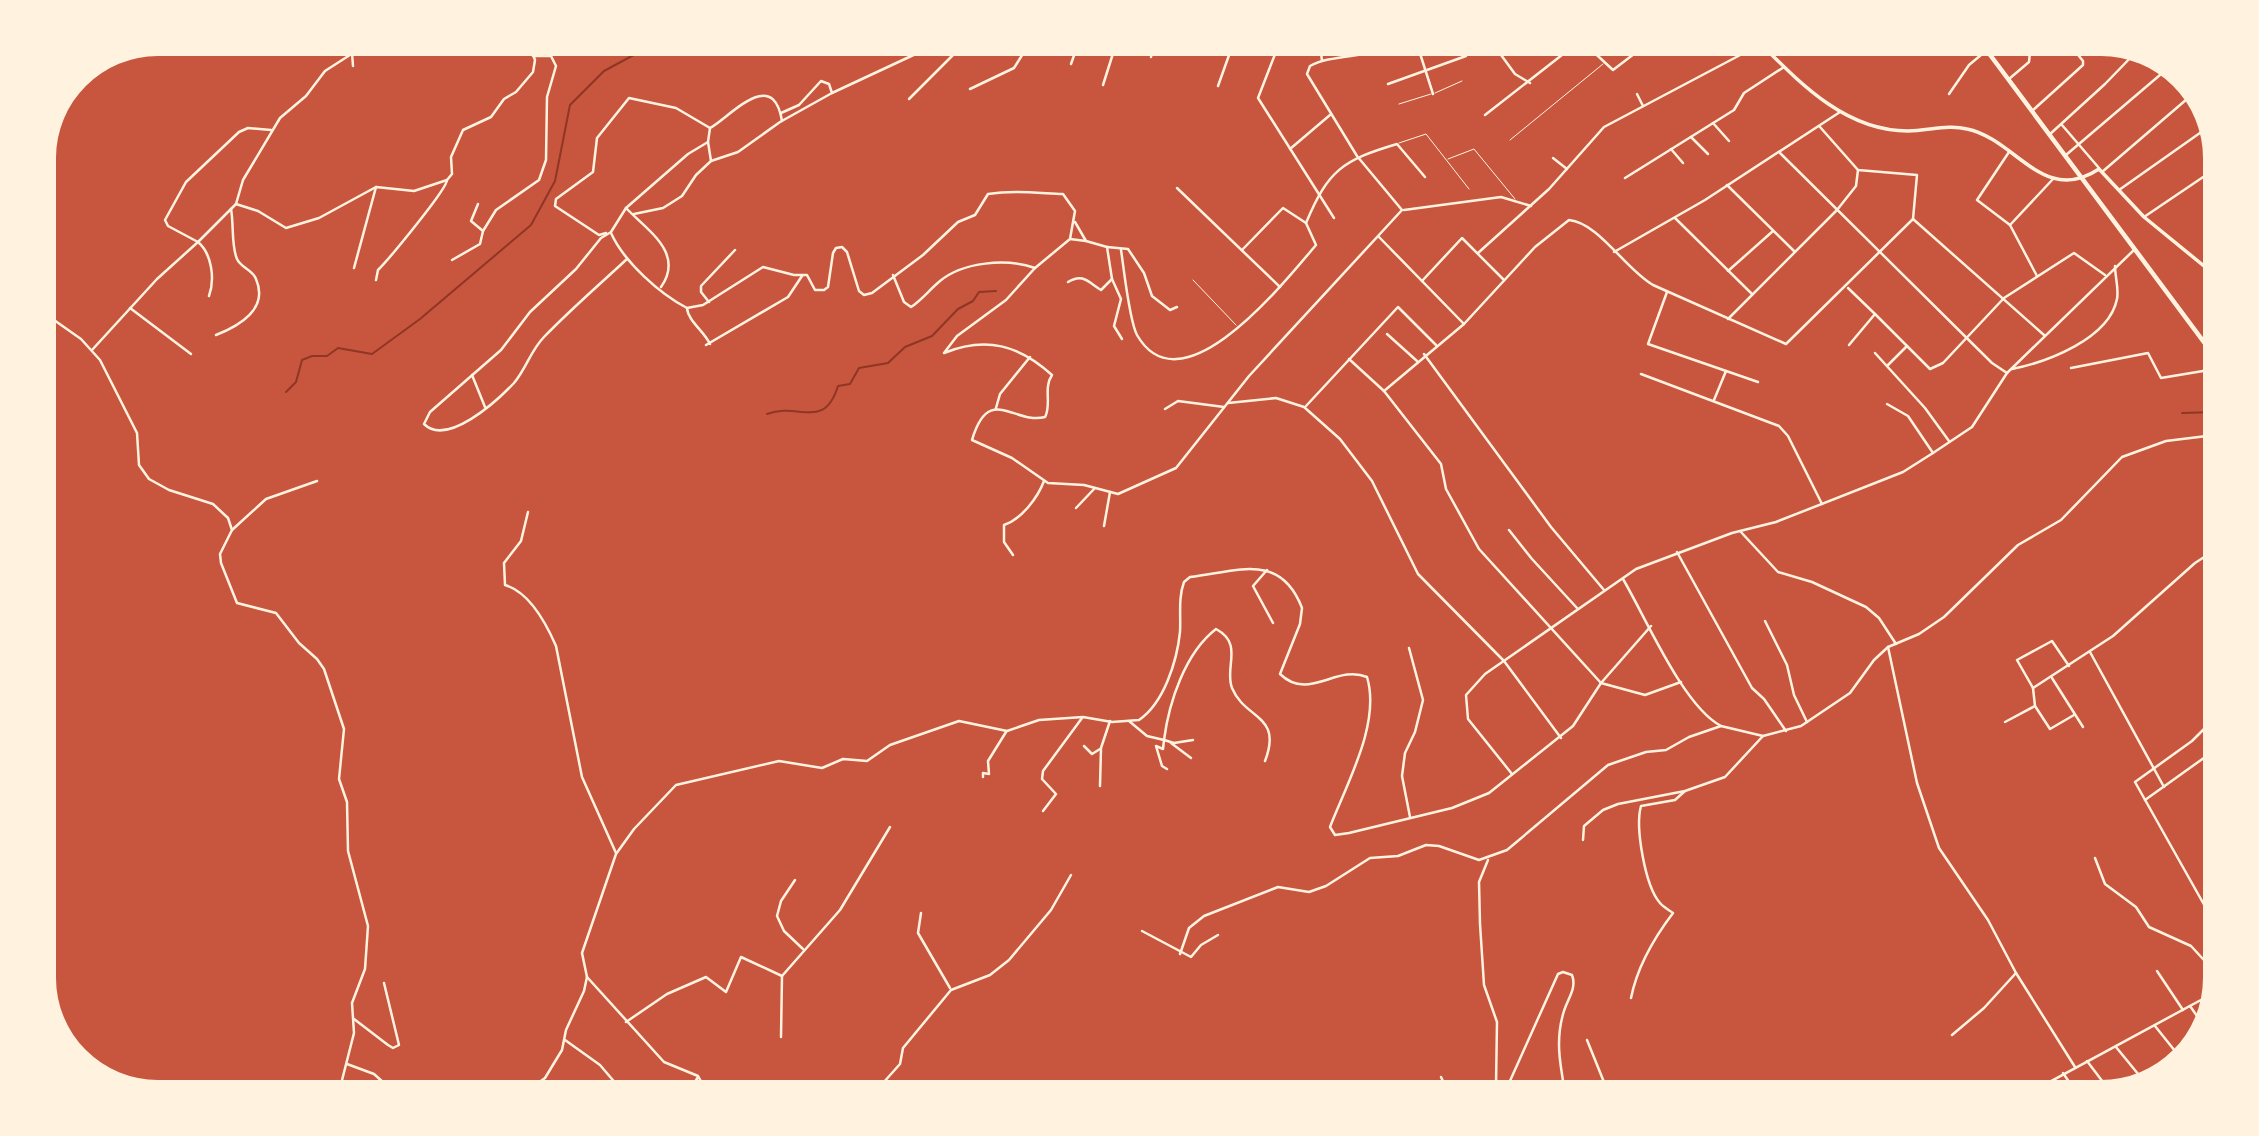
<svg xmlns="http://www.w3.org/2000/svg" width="2259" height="1136" font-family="'IBM Plex Sans',sans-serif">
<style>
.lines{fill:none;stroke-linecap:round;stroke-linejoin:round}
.stream{stroke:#8f3625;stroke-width:2}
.service{stroke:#fff3e0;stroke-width:1}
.minor{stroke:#fff3e0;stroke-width:2.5}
.tertiary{stroke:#fff3e0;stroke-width:3.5}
.primary{stroke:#fff3e0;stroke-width:4.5}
</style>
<rect width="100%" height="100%" fill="#c8553d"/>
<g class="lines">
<g class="stream">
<path d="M286,392L296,382L302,360L312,356H327L338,348L372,354L420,319L531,225L555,181L570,105L604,71L654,44"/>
<path d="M2182,413L2215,412"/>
<path d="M767,414C799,402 824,431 838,386L850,384L859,368L888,363L905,347L932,336L958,309L973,301L979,292L996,291"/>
</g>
<g class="service">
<path d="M1361,44L1367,55"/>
<path d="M1435,93L1462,81"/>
<path d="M1399,104L1431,94"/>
<path d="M1510,140L1603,64"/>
<path d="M1399,143L1426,134L1469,189"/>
<path d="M1448,159L1474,149L1515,199"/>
<path d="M1193,280L1236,325"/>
<path d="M2208,783L2215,779"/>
</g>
<g class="minor">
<path d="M337,44L353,46L357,50"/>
<path d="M1279,44L1258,98L1334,218"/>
<path d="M1320,44L1322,61"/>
<path d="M1417,44L1433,94"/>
<path d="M1493,44L1515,74L1530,83"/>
<path d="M1585,44L1613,70L1647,44"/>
<path d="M352,53L353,66"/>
<path d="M1151,57L1155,44"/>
<path d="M125,59V58"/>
<path d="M1071,64L1078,44"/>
<path d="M2009,79L2029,62L2030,52L2024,44"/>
<path d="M2180,80L2199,104"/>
<path d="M1388,84L1466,56"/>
<path d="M1103,85L1116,44"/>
<path d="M1218,86L1233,44"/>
<path d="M970,89L1014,68L1029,44"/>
<path d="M1637,94L1643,106"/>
<path d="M1949,94L1969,65L1987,50"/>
<path d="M909,99L954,54L953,44"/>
<path d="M2032,111L2083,65V61L2070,45"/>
<path d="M781,113L799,105L821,81L829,84L832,93L937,44"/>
<path d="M1485,115L1576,44"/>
<path d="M1713,123L1729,141"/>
<path d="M2062,125L2099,168"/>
<path d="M1820,127L1858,170L1917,175L1913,219L2044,335"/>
<path d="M710,128C729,118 773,65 782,121"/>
<path d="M2049,135L2105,84L2136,52"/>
<path d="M1691,137L1708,154"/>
<path d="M708,142L710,128"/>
<path d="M1290,149L1330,115"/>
<path d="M1671,149L1683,163"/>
<path d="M2009,152L1977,200L2010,225L2037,276"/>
<path d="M1780,153L1992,363L2007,373"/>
<path d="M2066,155L2167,69"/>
<path d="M1553,158L1567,169"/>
<path d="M2102,172L2194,93"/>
<path d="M1625,178L1734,110L1744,93L1784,67"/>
<path d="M1727,185L1794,251"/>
<path d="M1177,188L1280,287"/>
<path d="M2119,190L2207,128"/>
<path d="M236,204L258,211L286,228L319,218L376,187L414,191L447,180L452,174L451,157L463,130L491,117L504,99L516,92L533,72L535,60L529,44"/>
<path d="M478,204L471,221L483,231"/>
<path d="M626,208C647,230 685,253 661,287"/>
<path d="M1404,210L1501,197L1531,206"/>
<path d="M634,214L663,208L671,203L682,196L696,175L711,161L738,152L780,122L832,93"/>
<path d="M2144,217L2215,169"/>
<path d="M1675,218L1752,294"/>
<path d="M1075,222L1086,241L1107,247L1112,279"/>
<path d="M1306,223C1328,170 1343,160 1397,144L1425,177"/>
<path d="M2010,225L2053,179"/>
<path d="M606,233L599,235L555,206L556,199L593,172L597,138L629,98L676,108L710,128"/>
<path d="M611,233C624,262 660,294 687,308C688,321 704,331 710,344"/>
<path d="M1379,237L1464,324"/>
<path d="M1070,239L1086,241"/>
<path d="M1107,247L1128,249L1144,273L1152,296L1170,310L1177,307"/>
<path d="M1121,250C1124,269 1129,320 1137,335C1182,413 1286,280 1316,245L1306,223L1283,208L1242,250"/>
<path d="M1614,252L1705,200L1840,112"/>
<path d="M1478,253L1549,189L1604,127L1761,44"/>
<path d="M627,259C599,285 570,310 544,337C531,350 526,369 514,383C497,401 447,447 424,424L430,412L501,350L530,312L576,269L601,238L611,232L626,208L688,154L708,142L711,161"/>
<path d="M452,260L480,244L483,231L496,210L539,180L546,160L547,97L556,66L551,56H533"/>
<path d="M354,268L376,187"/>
<path d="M1728,271L1773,231"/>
<path d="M893,275L904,302L911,307C922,300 930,289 940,281C963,262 1006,258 1035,268L1006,300L957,336L944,353C986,336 1019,345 1052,375C1043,388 1052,405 1045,417C1014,425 989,383 972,440L1012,458L1048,483L1084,485L1118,494L1176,468L1249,376L1402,210L1357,156L1307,74L1310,66C1331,54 1371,58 1400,44"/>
<path d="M376,280L378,270C389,259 447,189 447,180"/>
<path d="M1422,281L1462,238L1504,280"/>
<path d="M1068,282C1083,273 1088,282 1101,290L1112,279L1121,299L1114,326L1122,339"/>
<path d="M1848,288L1875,314L1849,345"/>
<path d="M1667,292L1648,344L1758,382"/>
<path d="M209,296C215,279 212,254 198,242L236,204L243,180L280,118L306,96L325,71L367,44"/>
<path d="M709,302L701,292V286L735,250"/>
<path d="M130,308L191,354"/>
<path d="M687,308L703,305L763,267L794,275H807L815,290H824L828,287L833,253L836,248L842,247L847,252L859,291L864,295L872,293L923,255L958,222L975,215L988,194C1013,190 1038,193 1063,194L1075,211L1070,239L1035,268"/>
<path d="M44,313L81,339L100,360L137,433L139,465L149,479L169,490L213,504L228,518L232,530"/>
<path d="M1875,314L1930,369L1943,363L2004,298L2074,253L2105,275"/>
<path d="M1728,319L1837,210L1856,186L1858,170"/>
<path d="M1387,334L1417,361"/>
<path d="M216,335C239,326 269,309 256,279C253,270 241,268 237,259C231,245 234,225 231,209"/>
<path d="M706,345L788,297L802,276"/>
<path d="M92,350L157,279L198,242L168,226L165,220L186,182L239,132L248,128L271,130"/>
<path d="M1875,353L1925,408L1949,441"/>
<path d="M1424,354L1551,527L1604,590"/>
<path d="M1349,359L1384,391L1441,464L1446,489L1479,549L1601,683L1645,695L1681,682"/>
<path d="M1888,365L1907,346"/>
<path d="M2071,368L2148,353L2161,378L2215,369"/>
<path d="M2012,369C2047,362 2109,339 2117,299C2119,289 2115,276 2115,266"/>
<path d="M1641,374L1779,426L1788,436L1822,504"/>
<path d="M472,375L485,407"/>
<path d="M1384,391L1464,324L1535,247L1569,220C1599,223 1625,269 1653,285L1786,344L1913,219"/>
<path d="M1714,400L1726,371"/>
<path d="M1228,403L1276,398L1304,407L1340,439L1372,481L1418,574L1504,661L1561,738"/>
<path d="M1887,404L1908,416L1933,453"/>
<path d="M1306,406L1398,307L1436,345"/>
<path d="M996,408L1000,394L1030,357"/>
<path d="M1165,409L1178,401L1224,407"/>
<path d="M317,481L266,499L232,530L220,554L221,563L237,603L276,613L299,643L317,659L324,669L344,729L339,779L347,802L348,851L368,926L365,969L352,1003L354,1033L339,1092"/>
<path d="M1076,508L1095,488"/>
<path d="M528,512L521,541L504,563L505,585C529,592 546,623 556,646L582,777L616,853"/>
<path d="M1104,526L1110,492"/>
<path d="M1509,530L1532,559L1577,608"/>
<path d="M1740,531L1778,572L1812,582L1866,607L1879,618L1896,644"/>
<path d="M1677,552L1752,688L1764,699L1786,731"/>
<path d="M1013,555L1004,542V525C1022,519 1038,497 1044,481"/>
<path d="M1267,570L1253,586L1273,623"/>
<path d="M1623,579C1646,618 1683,706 1721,726"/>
<path d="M1765,621L1787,665L1794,695L1807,722"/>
<path d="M1888,647L1917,783L1939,848L1988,920L2016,973L2075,1067"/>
<path d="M1409,648L1423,700L1415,732L1405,753L1402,776L1410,817"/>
<path d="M2090,652L2164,787"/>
<path d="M2069,666L2052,641L2017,660L2033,688L2035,706L2050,729L2074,715"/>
<path d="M2052,678L2083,727"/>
<path d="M2033,688L2113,636L2195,563L2215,550"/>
<path d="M2215,718L2192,741L2135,782L2211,917L2215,919"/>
<path d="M1129,721L1147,736L1164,740C1169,702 1185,653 1216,629C1244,644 1224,667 1232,688C1245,720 1283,714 1265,761"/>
<path d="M2005,722L2035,706"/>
<path d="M1171,743L1191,758"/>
<path d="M1084,746L1092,754L1100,749"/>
<path d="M1167,769L1162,766L1156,746L1163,749L1164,740L1174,743L1193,740"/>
<path d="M1512,774L1468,719L1466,695L1485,674L1636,569L1732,533L1776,522L1903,472L1933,453L1972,427L2007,373L2135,249"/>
<path d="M983,777V773L989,774L988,761L1006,732"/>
<path d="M2208,784L2215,795"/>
<path d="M1100,786L1101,748L1110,721"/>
<path d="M2145,800L2215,750"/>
<path d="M1043,811L1056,794L1042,779L1043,771L1082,718"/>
<path d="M1583,840L1584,826L1603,810L1618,804L1685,791L1725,777L1763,736"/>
<path d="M2095,858L2105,884L2136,907L2149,927L2191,946L2215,972"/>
<path d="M1488,860L1479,882L1480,924L1484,985L1497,1022L1496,1086L1499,1092"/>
<path d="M795,880L781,901L777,916L784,931L803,949"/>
<path d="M921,913L918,933L950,988"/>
<path d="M1142,931L1191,957L1201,945L1218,935"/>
<path d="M1180,954L1189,928L1204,916L1278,887L1309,892L1326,886L1370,858L1398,856L1426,845L1439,846L1479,860L1507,850L1608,765L1646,752L1666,750L1689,737L1721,726L1763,736L1801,726L1850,693L1874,660L1888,647L1919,634L1944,617L2018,545L2061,520L2122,457L2166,441L2215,435"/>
<path d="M2157,971L2183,1010"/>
<path d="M587,977L664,1062L698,1076L707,1092"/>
<path d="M1631,998C1637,968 1654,938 1673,913C1669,910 1663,907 1660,903C1645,886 1635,827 1641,806L1675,800L1685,791"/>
<path d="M2190,1006L2204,1026"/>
<path d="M354,1019L388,1045L393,1048L399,1045L384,983"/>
<path d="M626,1022L667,994L706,977L726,992L741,957L782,976L840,910L890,827"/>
<path d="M2155,1026L2179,1056"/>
<path d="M1952,1035L1984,1008L2016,973"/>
<path d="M781,1037L782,976"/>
<path d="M565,1040L600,1065L623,1092"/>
<path d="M1587,1040L1608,1092"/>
<path d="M2116,1047L2143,1080"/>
<path d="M2087,1061L2109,1090"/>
<path d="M347,1064L374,1074L394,1092"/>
<path d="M2063,1073L2076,1092"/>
<path d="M1441,1077L1448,1092"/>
<path d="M531,1092L534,1086L545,1078L562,1050L566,1030L584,991L587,977L582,953L616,854L634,829L676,785L779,761L822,768L843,759L867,761L890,745L959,721L1007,731L1039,720L1083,717L1112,722L1139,720C1164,703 1177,661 1180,632C1181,616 1178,598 1184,582L1190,577C1236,572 1280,551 1302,608L1300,624L1280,674C1309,702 1336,664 1367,677C1381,723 1347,783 1330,827L1335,835L1349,833L1452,808L1489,793L1573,726L1601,683L1651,626"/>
<path d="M689,1092L698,1077"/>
<path d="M875,1092L900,1064L903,1048L951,990L990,975L1009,960L1051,910L1071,875"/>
<path d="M1505,1092L1558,974L1563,972L1572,975C1577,988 1568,998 1564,1011C1555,1039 1560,1064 1565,1092"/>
<path d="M2031,1092L2212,994"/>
</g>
<path class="tertiary" d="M1761,44C1801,84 1846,131 1908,131C1928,131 1948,124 1967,129C2016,139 2043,206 2099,169L2144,217L2215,275"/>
<path class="primary" d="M1982,44L2215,357"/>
</g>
<path d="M0 0H2259V1136H0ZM158 56H2101A102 102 0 0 1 2203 158V978A102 102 0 0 1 2101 1080H158A102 102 0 0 1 56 978V158A102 102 0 0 1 158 56Z" fill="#fff3e0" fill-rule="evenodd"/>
</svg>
